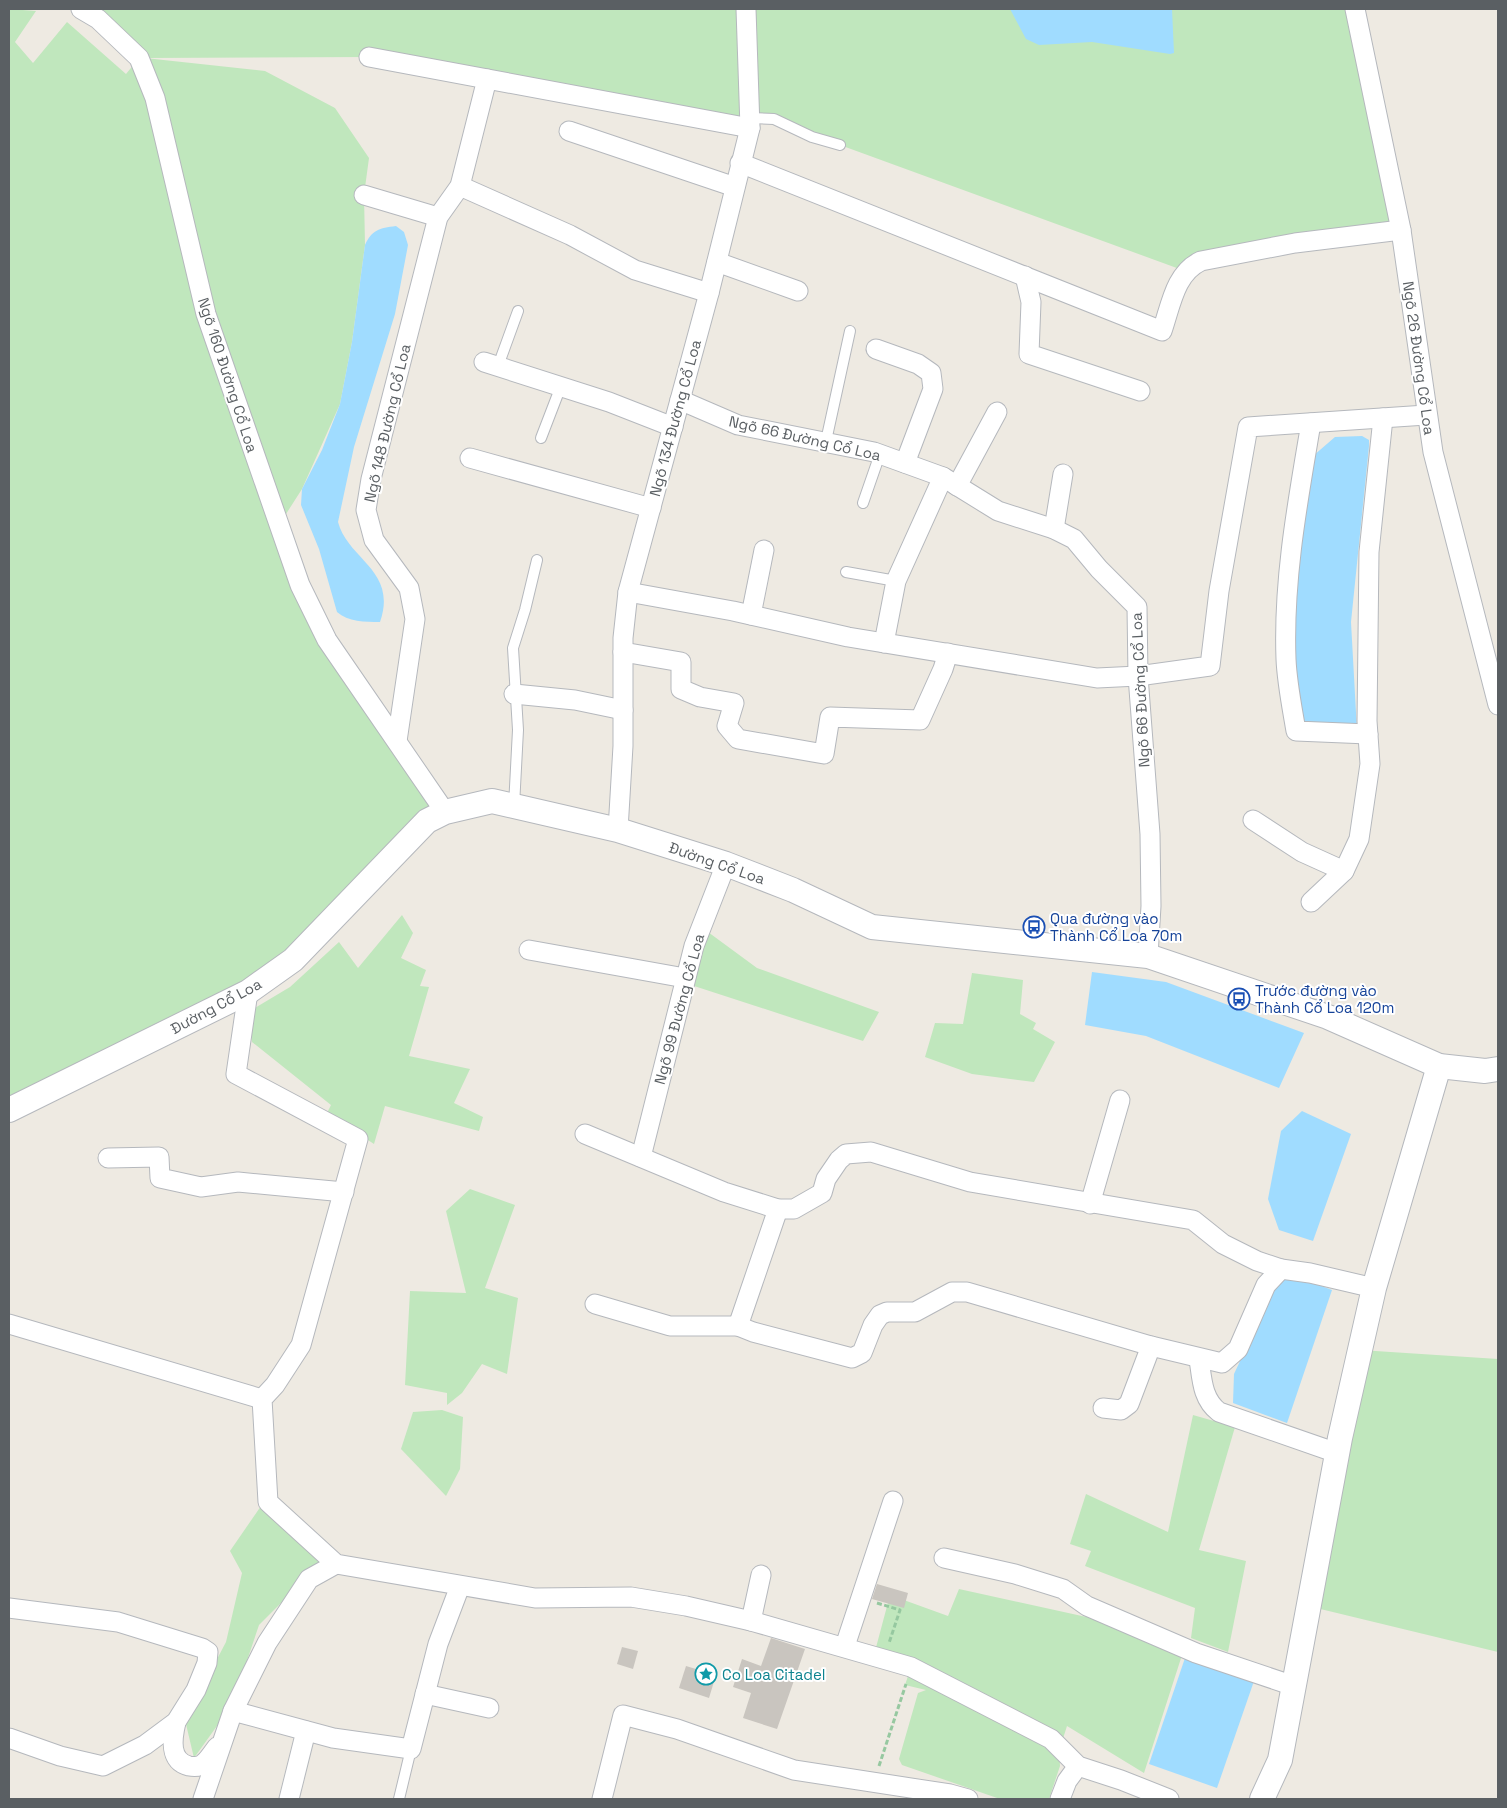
<svg xmlns="http://www.w3.org/2000/svg" width="1507" height="1808" font-family="'Space Grotesk',sans-serif">
<style>
.green{fill:#c0e7bd}
.water{fill:#a0dcff}
.building{fill:#c9c5bf}
.lines{fill:none;stroke-linecap:round;stroke-linejoin:round}
.service-casing{stroke:#b5b8bd;stroke-width:12}
.minor-casing{stroke:#b5b8bd;stroke-width:21}
.tertiary-casing{stroke:#b5b8bd;stroke-width:26}
.path{stroke:#96c8a0;stroke-width:3;stroke-dasharray:5 2.5;stroke-linecap:butt}
.service{stroke:#fff;stroke-width:10}
.minor{stroke:#fff;stroke-width:19}
.tertiary{stroke:#fff;stroke-width:24}
.labels{text-anchor:middle;dominant-baseline:central;stroke-width:4;stroke-linejoin:round;paint-order:stroke}
.street-label{font-size:15px;fill:#5a5f63;stroke:#fff}
.transit-label{font-size:15px;fill:#164399;stroke:#fff;text-anchor:start}
.culture-label{font-size:15px;fill:#0d838f;stroke:#fff;text-anchor:start}
</style>
<rect width="100%" height="100%" fill="#eeeae2"/>
<g class="green">
<path d="M9,9L36,11L15,42L33,63L67,22L126,74L139,58L79,9H1359L1401,230L1185,271L840,145L750,118L369,57L145,58L265,71L335,108L369,158L364,195L365,245L352,342L340,404L302,489L279,525L327,640L445,812L293,960L9,1110Z"/>
<path d="M402,915L413,933L401,958L426,970L420,986L429,987L409,1056L470,1069L454,1103L483,1117L479,1131L385,1106L374,1144L327,1113L331,1105L252,1042L250,1011L290,987L339,942L358,968Z"/>
<path d="M708,932L757,968L879,1012L863,1041L691,985Z"/>
<path d="M972,973L1023,980L1020,1014L1036,1023L1033,1029L1055,1042L1034,1082L972,1074L925,1057L935,1023L963,1024Z"/>
<path d="M470,1189L515,1205L485,1288L518,1298L507,1374L482,1364L462,1393L447,1405V1393L405,1385L410,1291L466,1293L446,1211Z"/>
<path d="M1360,1350L1498,1359V1652L1308,1606Z"/>
<path d="M442,1410L463,1417L460,1469L446,1496L401,1449L413,1412Z"/>
<path d="M1193,1415L1235,1427L1199,1550L1246,1561L1228,1652L1191,1638L1195,1608L1085,1566L1091,1551L1070,1544L1086,1494L1168,1532Z"/>
<path d="M261,1506L322,1562L259,1625L232,1705L194,1758L185,1720L226,1642L242,1573L230,1551Z"/>
<path d="M959,1589L1091,1618L1183,1652L1144,1773L1067,1726L1059,1751L1060,1766L1049,1799H1000L902,1765L899,1759L918,1693L926,1690L905,1685L911,1667L874,1655L890,1595L948,1616Z"/>
</g>
<g class="water">
<path d="M1010,9H1172L1174,53L1170,54L1092,42L1039,45L1026,39Z"/>
<path d="M396,226L404,232L408,245L395,314L354,447L338,522C348,560 398,570 380,622C365,622 348,622 337,612L319,549L301,505L302,489L322,450L340,404L352,342L365,245C372,230 379,228 396,226Z"/>
<path d="M1362,436L1369,440V446L1351,622L1357,731L1301,726L1291,647V591L1313,456L1335,437Z"/>
<path d="M1092,972L1166,982L1304,1033L1279,1088L1146,1036L1085,1025Z"/>
<path d="M1302,1111L1351,1134L1313,1241L1279,1230L1268,1199L1281,1131Z"/>
<path d="M1290,1274L1332,1290L1287,1423L1233,1403L1234,1374L1278,1280Z"/>
<path d="M1185,1658L1254,1681L1217,1788L1149,1764Z"/>
</g>
<g class="building">
<path d="M877,1584L908,1593L904,1608L872,1599Z"/>
<path d="M771,1638L805,1649L777,1729L743,1718L751,1693L733,1687L742,1659L761,1666Z"/>
<path d="M622,1647L638,1651L633,1669L617,1664Z"/>
<path d="M686,1666L716,1675L709,1698L679,1688Z"/>
</g>
<g class="lines">
<g class="service-casing">
<g id="service">
<path d="M750,118L774,119L812,137L840,145"/>
<path d="M498,366L518,311"/>
<path d="M541,438L561,386"/>
<path d="M826,441L850,331"/>
<path d="M863,503L880,454"/>
<path d="M846,572L896,581"/>
<path d="M514,806L518,730L513,648L525,610L537,560"/>
<path d="M399,1799L411,1749"/>
</g>
</g>
<g class="minor-casing">
<g id="minor">
<path d="M81,9L98,19L139,58L155,98L206,314L300,585L327,640L445,812"/>
<path d="M1355,9L1401,230L1433,452L1498,705"/>
<path d="M369,57L750,128"/>
<path d="M569,131L735,187"/>
<path d="M740,163L1162,331C1171,305 1175,273 1201,261L1295,243L1401,230"/>
<path d="M460,186L570,235L635,270L709,293"/>
<path d="M364,195L438,217"/>
<path d="M717,262L798,291"/>
<path d="M1025,276L1031,302L1029,354L1140,391"/>
<path d="M876,349L918,364L931,373L933,389L905,463"/>
<path d="M484,362L609,402L673,427"/>
<path d="M680,400L738,425L874,452L943,477L998,511L1054,529L1074,539L1099,569L1137,607L1138,676L1150,834L1151,906L1148,956"/>
<path d="M1311,423C1298,500 1283,579 1286,659C1287,683 1292,707 1296,731L1368,734"/>
<path d="M470,458L651,508"/>
<path d="M957,486L997,412"/>
<path d="M1054,529L1063,474"/>
<path d="M628,592L733,611L848,637L1097,678L1138,676L1210,666L1219,591L1248,427L1426,415"/>
<path d="M751,615L764,550"/>
<path d="M884,643L896,581L943,477"/>
<path d="M623,652L681,662V689L700,697L734,703L727,726L738,739L824,754L830,717L920,720L943,669L948,653"/>
<path d="M514,694L575,700L623,710"/>
<path d="M397,741L415,619L409,588L374,540L366,510L371,479L438,217L460,186L487,79"/>
<path d="M1253,820L1302,852L1344,871"/>
<path d="M618,830L623,746V638L628,592L709,293L750,128L746,9"/>
<path d="M1311,902L1344,871L1359,839L1370,764L1367,721L1369,552L1383,418"/>
<path d="M529,950L685,978"/>
<path d="M248,992L236,1074L358,1139L301,1345L275,1385L262,1399L268,1502L336,1564L535,1598L631,1597L686,1606L751,1621L911,1667L1051,1739L1078,1766L1121,1780L1169,1799"/>
<path d="M585,1134L724,1192L778,1209H794L822,1193L826,1179L839,1160L846,1154L871,1152L970,1182L1193,1220L1223,1244L1257,1261L1281,1269"/>
<path d="M641,1157L694,946L726,864"/>
<path d="M108,1158L159,1157L160,1178L201,1187L238,1182L344,1192"/>
<path d="M1090,1204L1120,1100"/>
<path d="M595,1304L670,1326H738L753,1332L852,1358L862,1353L873,1325L880,1315L887,1312H915L952,1292H967L1151,1346L1222,1363L1238,1349L1266,1285L1281,1269L1310,1273L1374,1288"/>
<path d="M9,1324L262,1399"/>
<path d="M738,1326L778,1209"/>
<path d="M1199,1359C1202,1379 1202,1399 1219,1412L1337,1453"/>
<path d="M1103,1408L1121,1410L1129,1404L1151,1346"/>
<path d="M944,1558L1015,1574L1063,1589L1087,1606L1196,1653L1294,1686"/>
<path d="M9,1608L118,1622L202,1648L208,1652L207,1663L196,1690L176,1722L145,1745L103,1766L60,1756L9,1738"/>
<path d="M751,1621L761,1575"/>
<path d="M845,1646L893,1501"/>
<path d="M425,1694L489,1708"/>
<path d="M233,1711L333,1738L411,1749L438,1644L460,1586"/>
<path d="M176,1722C172,1739 169,1761 189,1766C194,1767 200,1767 204,1763C209,1759 213,1752 217,1747"/>
<path d="M203,1799L233,1711L267,1643L309,1579L336,1564"/>
<path d="M289,1799L306,1731"/>
<path d="M602,1799L623,1715L677,1729L794,1770L950,1794L968,1799"/>
<path d="M1060,1799L1067,1781L1078,1766"/>
</g>
</g>
<g class="tertiary-casing">
<g id="tertiary">
<path d="M9,1110L248,992L293,960L427,821L445,812L492,801L514,806L618,830L726,864L793,890L872,927L1148,956L1328,1017L1439,1066L1485,1071L1498,1069"/>
<path d="M1262,1799L1280,1760L1340,1438L1374,1288L1439,1066"/>
</g>
</g>
<g class="path">
<path d="M877,1603L900,1610L889,1643"/>
<path d="M879,1766L906,1684"/>
</g>
<use href="#service" class="service"/>
<use href="#minor" class="minor"/>
<use href="#tertiary" class="tertiary"/>
</g>
<defs>
<g id="bus-ring" transform="scale(1.125)"><circle r="9.5" fill="#fff" stroke="#1a4fb4" stroke-width="1.5"/><path d="M-5-6H5V4H4V6H2V4H-2V6H-4V4H-5ZM-3.5-4V0h7V-4ZM-3.5 1.2v1.5H-2V1.2ZM2 1.2v1.5H3.5V1.2Z" fill="#1a4fb4"/></g>
<g id="sight-ring" transform="scale(1.125)"><circle r="9.5" fill="#fff" stroke="#0f9aa8" stroke-width="1.5"/><path d="M0-6L1.8-2.2L6-1.7L2.9 1.2L3.7 5.4L0 3.3L-3.7 5.4L-2.9 1.2L-6-1.7L-1.8-2.2Z" fill="#0f9aa8"/></g>
</defs>
<g fill-rule="evenodd">
<use href="#bus-ring" x="1034" y="927"/>
<use href="#bus-ring" x="1239" y="999"/>
<use href="#sight-ring" x="706" y="1674"/>
</g>
<g class="labels">
<g class="street-label">
<text transform="translate(1419 358) rotate(82)">Ngõ 26 Đường Cổ Loa</text>
<text transform="translate(228 375) rotate(72)">Ngõ 160 Đường Cổ Loa</text>
<text transform="translate(675 418) rotate(-75)">Ngõ 134 Đường Cổ Loa</text>
<text transform="translate(387 423) rotate(-77)">Ngõ 148 Đường Cổ Loa</text>
<text transform="translate(805 438) rotate(13)">Ngõ 66 Đường Cổ Loa</text>
<text transform="translate(1140 690) rotate(-93)">Ngõ 66 Đường Cổ Loa</text>
<text transform="translate(717 863) rotate(19)">Đường Cổ Loa</text>
<text transform="translate(216 1006) rotate(-28)">Đường Cổ Loa</text>
<text transform="translate(679 1009) rotate(-75)">Ngõ 99 Đường Cổ Loa</text>
</g>
<g class="transit-label">
<text x="1050" y="918">Qua đường vào<tspan x="1050" dy="17">Thành Cổ Loa 70m</tspan></text>
<text x="1255" y="990">Trước đường vào<tspan x="1255" dy="17">Thành Cổ Loa 120m</tspan></text>
</g>
<g class="culture-label">
<text x="722" y="1674">Co Loa Citadel</text>
</g>
</g>
<rect width="1507" height="1808" fill="none" stroke="#5a5f63" stroke-width="20"/>
</svg>
